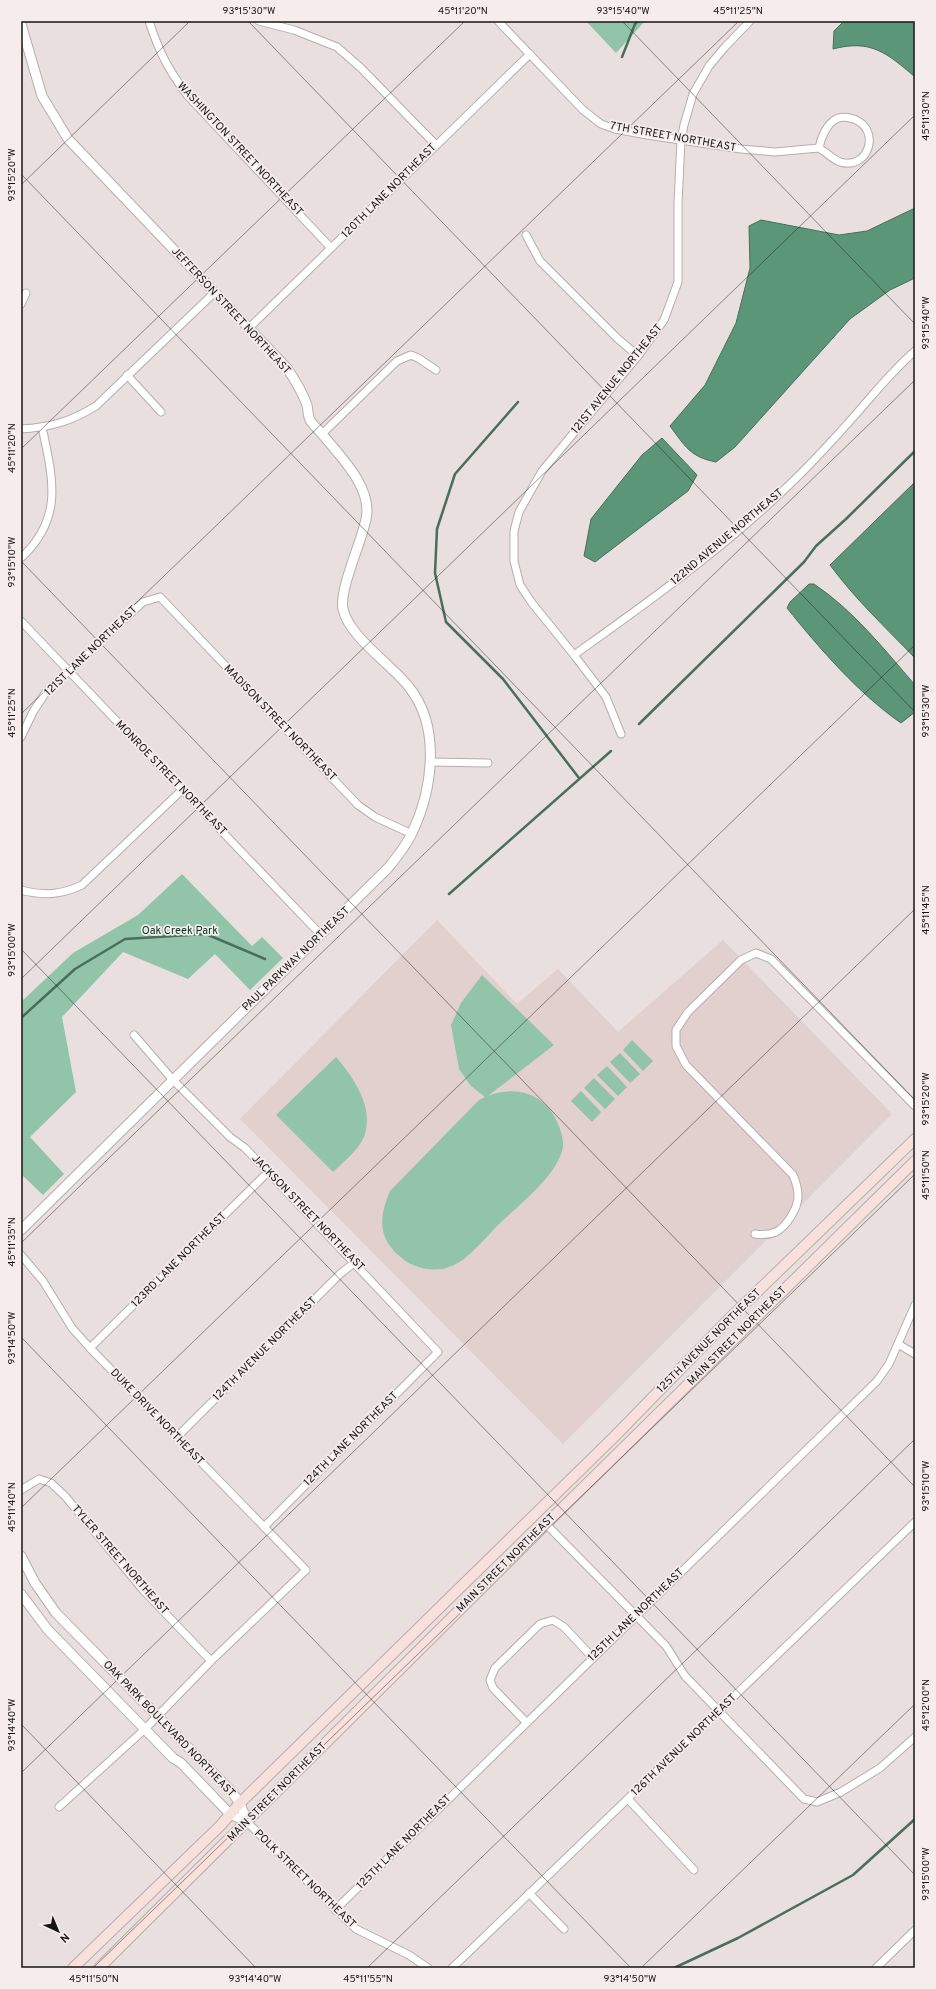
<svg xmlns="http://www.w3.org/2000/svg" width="936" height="1989" font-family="Overpass,sans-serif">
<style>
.built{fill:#e1d0cd}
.green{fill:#92c4aa}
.water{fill:#5c9679;stroke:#486f5b}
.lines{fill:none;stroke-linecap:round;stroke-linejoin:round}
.stream{stroke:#486f5b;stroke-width:2.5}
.minor-casing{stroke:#b6aeac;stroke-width:9}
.tertiary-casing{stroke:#b6aeac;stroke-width:11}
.secondary-casing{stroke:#b6aeac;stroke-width:12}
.minor{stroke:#fff;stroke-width:7}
.tertiary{stroke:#fff;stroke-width:9}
.secondary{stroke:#f8e0dc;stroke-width:10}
.ticks{fill:none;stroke:#181515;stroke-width:1;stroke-opacity:0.45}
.labels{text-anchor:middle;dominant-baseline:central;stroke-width:3.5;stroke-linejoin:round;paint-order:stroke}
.street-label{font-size:11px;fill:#181515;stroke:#f5eceb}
.park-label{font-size:11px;fill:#033723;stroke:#f5eceb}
.neatline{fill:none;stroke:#181515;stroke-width:1.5}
.ticks-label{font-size:10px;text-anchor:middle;fill:#181515}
</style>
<rect width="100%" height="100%" fill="#e8dfde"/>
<path class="built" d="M437,920L517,1004L558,969L618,1032L723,940L892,1114L563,1444L240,1119Z"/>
<g class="green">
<path d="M586,21H645L616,53Z"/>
<path d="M182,874L252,946L262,937L283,958L250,990L215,954L188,979L123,952L62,1017L76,1092L30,1137L64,1174L43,1195L21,1174V1002L73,953L138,915Z"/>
<path d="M482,975L554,1045L488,1096C518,1084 547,1095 559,1126C561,1132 564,1141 563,1147C558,1176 516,1207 496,1227C486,1238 475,1250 464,1259C459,1263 448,1268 442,1269C425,1271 409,1266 397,1254C377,1235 380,1215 390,1191L479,1100L485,1097L471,1086L459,1069L451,1025L461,1003Z"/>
<path d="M632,1040L653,1061L643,1071L623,1050Z"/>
<path d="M620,1053L640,1074L630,1083L610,1062Z"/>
<path d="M336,1057C354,1078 375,1108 364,1137C358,1151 343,1162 333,1172L276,1115Z"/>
<path d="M607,1066L627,1087L618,1096L597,1075Z"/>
<path d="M594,1078L615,1099L605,1109L584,1088Z"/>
<path d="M581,1091L601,1112L592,1122L571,1101Z"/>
</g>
<g class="water">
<path d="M844,21H915V77C887,53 871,39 833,49L834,31Z"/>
<path d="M915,208V278L890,290L850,319L735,447L716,462C690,457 685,446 670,426L705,385L736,323L750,268L749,226L761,220L839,235L867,231Z"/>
<path d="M662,438L697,475L688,491L595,562L584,556L591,519L642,455Z"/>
<path d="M915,482V658C886,628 855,599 830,565Z"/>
<path d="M809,584H814C853,610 884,649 915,685V712L901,723C859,694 819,648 787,608L790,602Z"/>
</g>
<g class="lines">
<g class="stream">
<path d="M622,57L635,24L638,21"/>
<path d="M518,402L455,474L437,529L435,573L446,622L503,679L579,778"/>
<path d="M639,724L804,562L816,546L846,519L915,451"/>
<path d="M449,894L611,751"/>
<path d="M21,1018L75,969L125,939L206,934L265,959"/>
<path d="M674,1968L738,1938L853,1875L915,1819"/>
</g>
<g class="minor-casing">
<g id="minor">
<path d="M149,21C159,52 168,69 187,95L331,248"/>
<path d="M259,21L294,30L337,47L361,68L436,145"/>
<path d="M498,21L583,110L601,124L615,129L647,135L741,149L775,152L819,148C826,152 832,159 840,162C868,171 882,130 854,119C848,117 842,116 836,119C827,124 821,137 819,148"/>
<path d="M526,235L540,261L617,338L638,356"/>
<path d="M21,304L26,293"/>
<path d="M249,328L530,54"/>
<path d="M127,375L161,412"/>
<path d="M21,429C51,427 70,422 96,406L215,292"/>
<path d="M322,434L397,361L411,355L418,358L436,370"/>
<path d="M21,558C64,518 53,479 42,427"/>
<path d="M21,621L321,935"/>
<path d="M574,655C648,602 723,549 788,486C812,463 835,438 857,413C876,391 893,370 915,351"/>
<path d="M621,734L606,697L574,655L532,603L520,585L514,561V531L519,512L542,471L638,356L664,320L678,282V203L681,140L684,125L693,94L709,66L725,47L750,21"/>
<path d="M21,737L33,712L46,692L143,602L160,597L358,805L375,817L412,834"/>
<path d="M431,762L488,763"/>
<path d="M21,890C43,896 61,895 82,885L182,790"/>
<path d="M134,1035L173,1080L230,1137L245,1148L268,1172L438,1352L264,1527"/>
<path d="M755,1234C762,1235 769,1235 776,1232C787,1226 798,1208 798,1196C798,1188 796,1182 793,1175L686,1065L676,1046V1030L688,1012L741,960L756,953L771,959L915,1106"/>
<path d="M21,1255L43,1281L72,1328L90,1348L306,1570L211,1661L145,1729L59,1807"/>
<path d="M898,1344L915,1354"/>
<path d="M90,1348L268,1172"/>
<path d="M177,1437L340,1274L355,1262"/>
<path d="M21,1490L39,1479L51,1483L65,1496L144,1591L211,1661"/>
<path d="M546,1524L666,1646L685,1676L804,1799L817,1802L841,1792L880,1768L915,1737"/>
<path d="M526,1722L493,1688L490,1680L495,1668L540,1624L553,1620L564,1627L593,1658"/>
<path d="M628,1799L694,1870"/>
<path d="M247,1822L356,1929L409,1955L428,1968"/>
<path d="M529,1893L564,1929"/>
<path d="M335,1910L877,1381L889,1364L915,1305"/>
<path d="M452,1968L915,1522"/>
<path d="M876,1968L915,1930"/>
</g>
</g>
<g class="tertiary-casing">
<g id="tertiary">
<path d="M21,24L42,96L68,139L287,368C295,380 302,391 307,405C308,410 308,416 310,420C313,425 318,429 322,434C340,456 373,488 366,519C362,541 339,589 343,609C349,637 391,664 409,687C441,727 433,789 412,833C406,846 397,857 388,868L21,1230"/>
<path d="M21,1556L35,1583L56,1613L231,1791L240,1803L247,1822"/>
<path d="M21,1594L48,1630L173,1758L181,1763L230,1814L247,1822"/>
</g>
</g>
<g class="secondary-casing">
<g id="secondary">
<path d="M73,1968L220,1826L240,1803L615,1436L731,1317L915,1139"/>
<path d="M99,1968L546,1524L915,1161"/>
</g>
</g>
<use href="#minor" class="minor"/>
<use href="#tertiary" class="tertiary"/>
<use href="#secondary" class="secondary"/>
</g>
<path class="ticks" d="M248,21L915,712M622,21L915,324M21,174L915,1100M21,185L190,21M21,449L465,21M21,561L915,1487M21,714L739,21M21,949L915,1875M21,979L915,115M21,1243L915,380M21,1337L631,1968M21,1508L915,645M21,1724L256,1968M21,1773L915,909M93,1968L915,1174M367,1968L915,1439M641,1968L915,1704"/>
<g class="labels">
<g class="street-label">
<text transform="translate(673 137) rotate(10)">7TH STREET NORTHEAST</text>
<text transform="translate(240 149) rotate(47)">WASHINGTON STREET NORTHEAST</text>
<text transform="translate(389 191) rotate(-45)">120TH LANE NORTHEAST</text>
<text transform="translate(231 311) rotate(47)">JEFFERSON STREET NORTHEAST</text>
<text transform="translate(617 379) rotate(-51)">121ST AVENUE NORTHEAST</text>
<text transform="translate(727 537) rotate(-40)">122ND AVENUE NORTHEAST</text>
<text transform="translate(91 651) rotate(-44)">121ST LANE NORTHEAST</text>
<text transform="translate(280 723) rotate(46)">MADISON STREET NORTHEAST</text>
<text transform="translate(171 778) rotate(46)">MONROE STREET NORTHEAST</text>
<text transform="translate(296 959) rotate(-44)">PAUL PARKWAY NORTHEAST</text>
<text transform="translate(308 1213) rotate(46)">JACKSON STREET NORTHEAST</text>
<text transform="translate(179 1260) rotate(-45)">123RD LANE NORTHEAST</text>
<text transform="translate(737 1336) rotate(-45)">MAIN STREET NORTHEAST</text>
<text transform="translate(709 1341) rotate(-45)">125TH AVENUE NORTHEAST</text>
<text transform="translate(265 1349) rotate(-45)">124TH AVENUE NORTHEAST</text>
<text transform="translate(157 1417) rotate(46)">DUKE DRIVE NORTHEAST</text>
<text transform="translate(351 1439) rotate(-45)">124TH LANE NORTHEAST</text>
<text transform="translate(120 1560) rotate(49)">TYLER STREET NORTHEAST</text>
<text transform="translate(506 1563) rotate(-45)">MAIN STREET NORTHEAST</text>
<text transform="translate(636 1615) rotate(-44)">125TH LANE NORTHEAST</text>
<text transform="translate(169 1729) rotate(46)">OAK PARK BOULEVARD NORTHEAST</text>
<text transform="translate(684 1745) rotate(-44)">126TH AVENUE NORTHEAST</text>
<text transform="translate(277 1792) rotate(-45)">MAIN STREET NORTHEAST</text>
<text transform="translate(404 1842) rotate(-45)">125TH LANE NORTHEAST</text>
<text transform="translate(305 1879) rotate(44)">POLK STREET NORTHEAST</text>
</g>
<g class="park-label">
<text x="180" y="931">Oak Creek Park</text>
</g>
</g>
<rect width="936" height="1989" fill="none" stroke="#f5eceb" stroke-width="44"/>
<g transform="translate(58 1931) rotate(136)" stroke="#f5eceb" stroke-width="3" paint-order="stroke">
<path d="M0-3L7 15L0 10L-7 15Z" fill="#181515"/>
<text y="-6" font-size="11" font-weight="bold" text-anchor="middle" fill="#181515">N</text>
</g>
<rect x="22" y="22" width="892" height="1945" class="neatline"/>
<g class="ticks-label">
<text x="249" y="14">93°15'30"W</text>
<text x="463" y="14">45°11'20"N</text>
<text x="623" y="14">93°15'40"W</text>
<text x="738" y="14">45°11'25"N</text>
<text transform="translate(925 116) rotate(-90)" y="4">45°11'30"N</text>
<text transform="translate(11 175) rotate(-90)" y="4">93°15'20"W</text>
<text transform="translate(925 323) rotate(-90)" y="4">93°15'40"W</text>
<text transform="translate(11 448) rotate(-90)" y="4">45°11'20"N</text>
<text transform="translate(11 562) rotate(-90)" y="4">93°15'10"W</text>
<text transform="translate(925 711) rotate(-90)" y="4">93°15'30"W</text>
<text transform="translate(11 713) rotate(-90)" y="4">45°11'25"N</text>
<text transform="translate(925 910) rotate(-90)" y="4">45°11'45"N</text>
<text transform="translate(11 950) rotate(-90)" y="4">93°15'00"W</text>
<text transform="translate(925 1099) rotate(-90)" y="4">93°15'20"W</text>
<text transform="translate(925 1175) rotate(-90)" y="4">45°11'50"N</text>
<text transform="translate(11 1242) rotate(-90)" y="4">45°11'35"N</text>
<text transform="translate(11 1338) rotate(-90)" y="4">93°14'50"W</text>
<text transform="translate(925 1486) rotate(-90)" y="4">93°15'10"W</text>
<text transform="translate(11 1507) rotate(-90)" y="4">45°11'40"N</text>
<text transform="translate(925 1705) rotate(-90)" y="4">45°12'00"N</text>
<text transform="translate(11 1725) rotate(-90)" y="4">93°14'40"W</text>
<text transform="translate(925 1874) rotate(-90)" y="4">93°15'00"W</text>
<text x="94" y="1982">45°11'50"N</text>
<text x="255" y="1982">93°14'40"W</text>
<text x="368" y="1982">45°11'55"N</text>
<text x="630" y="1982">93°14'50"W</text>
</g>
</svg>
